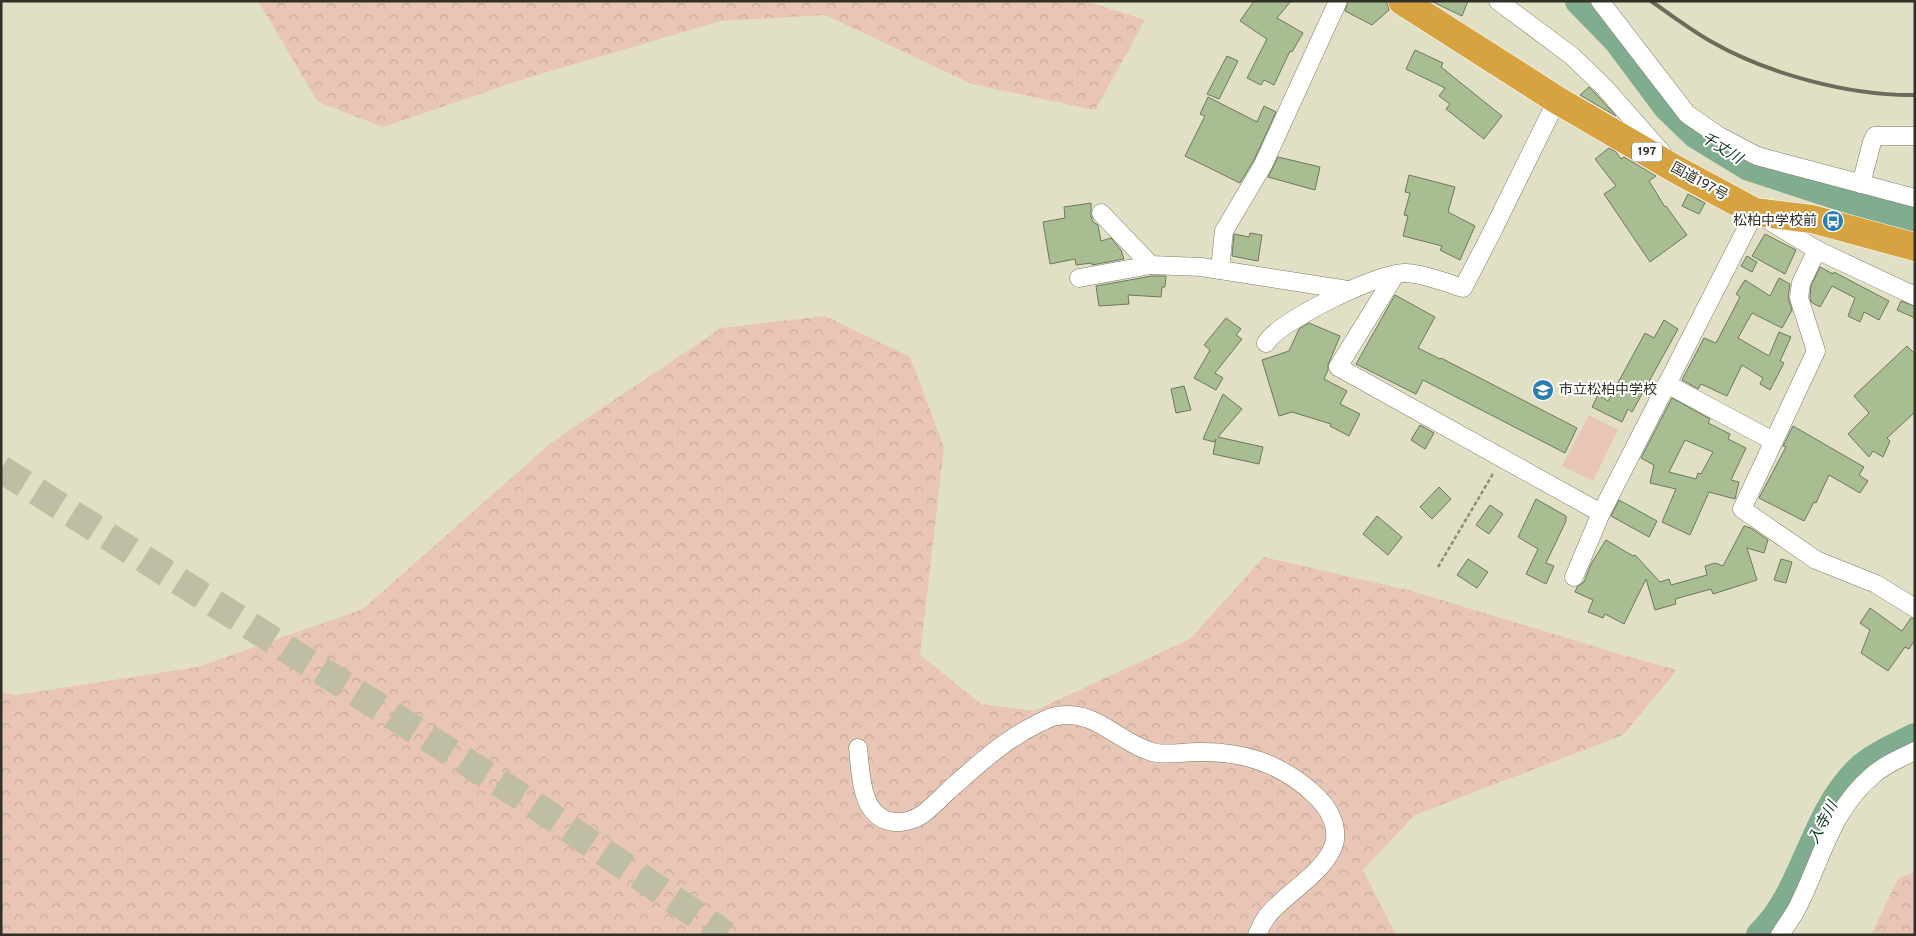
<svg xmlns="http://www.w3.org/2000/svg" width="1916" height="936" font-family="Overpass,'Noto Sans JP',sans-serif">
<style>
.green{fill:#e8c5b4}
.forest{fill:url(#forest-crowns)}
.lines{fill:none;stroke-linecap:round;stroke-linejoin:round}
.river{stroke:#80ac8f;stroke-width:28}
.building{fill:#a8bd92;stroke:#6c7761;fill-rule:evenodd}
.motorway-tunnel{stroke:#bfbda4;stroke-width:28;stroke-dasharray:28 14;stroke-linecap:butt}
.minor-casing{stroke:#7e7b62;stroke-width:19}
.trunk-casing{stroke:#fff;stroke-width:29}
.path{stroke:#8d8c78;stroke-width:2.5;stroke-dasharray:4 2.5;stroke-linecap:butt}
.minor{stroke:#fff;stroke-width:18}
.trunk{stroke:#d7a340;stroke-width:28}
.rail{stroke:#6d6b5b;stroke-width:4}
.labels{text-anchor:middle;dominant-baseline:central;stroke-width:4;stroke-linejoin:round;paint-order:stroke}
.shield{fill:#fff;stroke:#6f6e67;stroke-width:1}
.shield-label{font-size:12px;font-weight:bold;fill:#313026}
.street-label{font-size:14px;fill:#313026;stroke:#fff}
.poi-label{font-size:14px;fill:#313026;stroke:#fff;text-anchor:end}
.water-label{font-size:15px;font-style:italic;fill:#103521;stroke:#fff}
</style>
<defs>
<pattern id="forest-crowns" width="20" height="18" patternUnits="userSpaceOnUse" patternTransform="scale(1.25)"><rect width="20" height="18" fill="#e8c5b4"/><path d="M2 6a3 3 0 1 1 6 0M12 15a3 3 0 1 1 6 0" fill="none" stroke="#c7aa9b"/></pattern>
</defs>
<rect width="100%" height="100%" fill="#e2e0c4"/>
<path class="green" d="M1589,415L1618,430L1593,481L1562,466Z"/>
<g class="forest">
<path d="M258,1H1086L1145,20L1095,110L972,84L825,15L721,21L527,78L383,127L318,102Z"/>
<path d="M825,316L910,357L944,447L920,655L981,704L1034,711L1190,639L1264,557L1412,591L1619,654L1677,670L1623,735L1415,815L1363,870L1396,935H1V692L16,695L198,667L363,609L552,442L721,328Z"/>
<path d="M1915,871V935H1871L1898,879Z"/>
</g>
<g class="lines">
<g class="river">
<path d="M1579,1L1617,40L1667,107L1695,134L1749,167L1915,221"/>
<path d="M1760,935C1806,891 1811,817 1859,770C1872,757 1897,746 1915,737"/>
</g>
</g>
<g class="building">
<path d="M1254,1H1291L1277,18L1303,33L1292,52L1290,51L1274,85L1264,80L1261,85L1247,78L1267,39L1240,21Z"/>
<path d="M1348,1H1384L1387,3L1389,10L1372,25L1345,11Z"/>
<path d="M1431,1H1468L1462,16Z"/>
<path d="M1415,50L1443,63L1441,67L1502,116L1484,139L1446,109L1450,104L1439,96L1445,88L1406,69Z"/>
<path d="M1227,56L1238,61L1219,99L1207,94Z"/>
<path d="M1589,87L1597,95L1616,116L1580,95Z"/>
<path d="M1208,97L1257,122L1264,106L1276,112L1254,160L1240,183L1185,156L1205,116L1200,114Z"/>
<path d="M1609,148L1616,152L1621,159L1624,157L1656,176L1649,181L1665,207L1666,206L1687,235L1650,262L1604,194L1616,186L1595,159Z"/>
<path d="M1278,157L1320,167L1315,190L1268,177Z"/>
<path d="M1409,175L1455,187L1448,212L1475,226L1460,260L1440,250L1442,246L1403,236L1408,216L1404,215L1410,193L1405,192Z"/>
<path d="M1688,194L1705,203L1699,214L1682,206Z"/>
<path d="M1091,203V216L1093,222L1098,225L1101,241L1111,238L1121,250L1124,259L1092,265V263L1076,265L1075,259L1050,264L1043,222L1065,218L1064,207Z"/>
<path d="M1250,233L1262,235L1258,261L1232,256L1234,234L1249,237Z"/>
<path d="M1765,234L1796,250L1785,274L1752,256Z"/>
<path d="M1747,256L1757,262L1752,272L1741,266Z"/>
<path d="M1820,267L1833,274L1834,272L1889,301L1879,320L1864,312L1860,322L1848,316L1855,298L1832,286L1820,307L1811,302L1810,297L1811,286Z"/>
<path d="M1152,276H1166L1165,287H1162L1161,297L1128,295L1129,304L1099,306L1096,286Z"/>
<path d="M1779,278L1790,284L1788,297L1792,310L1782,328L1752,313L1738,338L1769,356L1779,332L1791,337L1780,361L1784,363L1770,390L1760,384L1763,378L1742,365L1727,396L1701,384L1698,389L1682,380L1704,338L1716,343L1740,297L1736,294L1745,280L1770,296Z"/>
<path d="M1395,295L1435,317L1418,348L1440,359L1441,358L1577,428L1565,453L1423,380L1416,394L1356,364Z"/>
<path d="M1901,301L1915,306V318L1897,310Z"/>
<path d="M1226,318L1241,329L1236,335L1242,339L1215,373L1223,378L1216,390L1194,378L1210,350L1204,345Z"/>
<path d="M1664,320L1678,329L1632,412L1628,409L1622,422L1592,407L1598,395L1608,401L1645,333L1654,338Z"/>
<path d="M1309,323L1340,336L1328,365V370L1324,379L1347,391L1340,404L1360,414L1349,436L1330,426L1331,424L1292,412L1279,416L1262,360L1289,351L1299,329Z"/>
<path d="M1907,346L1915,354V412L1887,438L1890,441L1883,457L1873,451L1869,457L1848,434L1869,413L1854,396Z"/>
<path d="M1184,386L1191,410L1176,413L1171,389Z"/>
<path d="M1223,394L1242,409L1218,437L1263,447L1259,464L1213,454L1216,439L1214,442L1203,439Z"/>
<path d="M1672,398L1710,419L1708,423L1730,434L1728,439L1746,448L1731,480L1739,482L1735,499L1709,492L1690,535L1662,522L1676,489L1650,483L1654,465L1641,458ZM1685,440L1713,452L1701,474L1698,473L1696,479L1669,472Z"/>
<path d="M1420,425L1434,433L1425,449L1411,440Z"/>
<path d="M1793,426L1864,467L1859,475L1868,481L1860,493L1829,475L1816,503L1814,502L1804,521L1759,498L1786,447L1783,446Z"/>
<path d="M1439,487L1451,499L1432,519L1420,507Z"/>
<path d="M1536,499L1566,516V521L1546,563L1554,566L1546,584L1526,574L1538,549L1518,537Z"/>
<path d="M1619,500L1657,521L1649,537L1611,516Z"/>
<path d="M1490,505L1503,514L1489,534L1476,525Z"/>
<path d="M1377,516L1402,537L1388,555L1363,534Z"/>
<path d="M1744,526L1751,528L1768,540L1764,553L1747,548L1757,580L1713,594L1711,589L1675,599L1676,604L1655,610L1646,579L1624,624L1605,614L1603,618L1588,612L1593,600L1575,592L1577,587L1584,582L1591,564L1606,540L1633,556L1635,555L1660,582L1669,579L1671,585L1707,575L1705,566L1715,563L1723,566Z"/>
<path d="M1468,559L1488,572L1477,588L1457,575Z"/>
<path d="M1781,559L1792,562L1786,583L1774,580Z"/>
<path d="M1870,608L1902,631L1911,618L1915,619V640L1909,649L1905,647L1888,671L1861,653L1870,630L1860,623Z"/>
</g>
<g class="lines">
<path class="motorway-tunnel" d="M1,469L533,804L726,935"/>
<g class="minor-casing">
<g id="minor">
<path d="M1498,1L1572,56L1605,88L1664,155"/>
<path d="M1600,1L1687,114L1719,136L1757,156L1915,198"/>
<path d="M1861,184L1872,142L1875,136H1915"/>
<path d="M1101,213L1151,265L1201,267L1348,290"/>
<path d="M1817,250L1801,283L1799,298L1816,351L1742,509L1816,560L1876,584L1915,608"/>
<path d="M1220,269L1224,231L1263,165L1338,1"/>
<path d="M1395,275L1338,367L1601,513"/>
<path d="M1079,278L1151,265"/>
<path d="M1266,343C1279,321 1376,274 1403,273C1419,272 1447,283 1463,288L1490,236L1557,100"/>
<path d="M1667,384L1773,441"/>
<path d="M1574,577L1601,513L1755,212L1817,250L1915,296"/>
<path d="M858,748C861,774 860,819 895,822C904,823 916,819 923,814C932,807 940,799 948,791C975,767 1003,741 1035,725C1041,722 1046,719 1052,717C1094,706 1115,741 1152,752C1165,756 1183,752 1197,752C1243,751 1280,763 1314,794C1327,806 1337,821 1335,840C1330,869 1286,893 1268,915C1263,921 1260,928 1257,935"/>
<path d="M1780,935C1785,927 1790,920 1795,912C1820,866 1829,812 1872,776C1884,765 1900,758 1915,751"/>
</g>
</g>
<g class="trunk-casing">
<path id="trunk" d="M1402,1L1557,100L1677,170L1755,212L1812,219L1915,247"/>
</g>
<path class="path" d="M1438,567L1494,472"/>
<use href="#minor" class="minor"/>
<use href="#trunk" class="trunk"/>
<path class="rail" d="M1651,1C1671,15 1691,30 1712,42C1768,74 1850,96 1915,95"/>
</g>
<defs>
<g id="bus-disc" transform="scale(1.125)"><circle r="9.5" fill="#2980af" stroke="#fff"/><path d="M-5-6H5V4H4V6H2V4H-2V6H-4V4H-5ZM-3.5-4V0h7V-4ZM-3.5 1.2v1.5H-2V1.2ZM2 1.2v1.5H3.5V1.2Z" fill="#fff"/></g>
<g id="school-disc" transform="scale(1.125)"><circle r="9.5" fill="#2980af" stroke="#fff"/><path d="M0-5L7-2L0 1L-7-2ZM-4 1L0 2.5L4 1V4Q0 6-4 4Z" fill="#fff"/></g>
</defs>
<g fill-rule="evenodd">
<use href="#bus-disc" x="1833" y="221"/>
<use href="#school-disc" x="1543" y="390"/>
</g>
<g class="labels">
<rect class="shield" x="1632" y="142.5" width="30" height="19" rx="4"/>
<g class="shield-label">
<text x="1647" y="152">197</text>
</g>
<g class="street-label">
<text transform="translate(1699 182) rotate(29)">国道197号</text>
</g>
<g class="poi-label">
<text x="1817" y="221">松柏中学校前</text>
<text x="1559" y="390" text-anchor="start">市立松柏中学校</text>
</g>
<g class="water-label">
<text transform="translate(1721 149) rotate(32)">千丈川</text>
<text transform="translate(1824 823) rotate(-62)">入寺川</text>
</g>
</g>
<rect width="1916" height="936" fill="none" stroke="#313026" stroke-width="5"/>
</svg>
